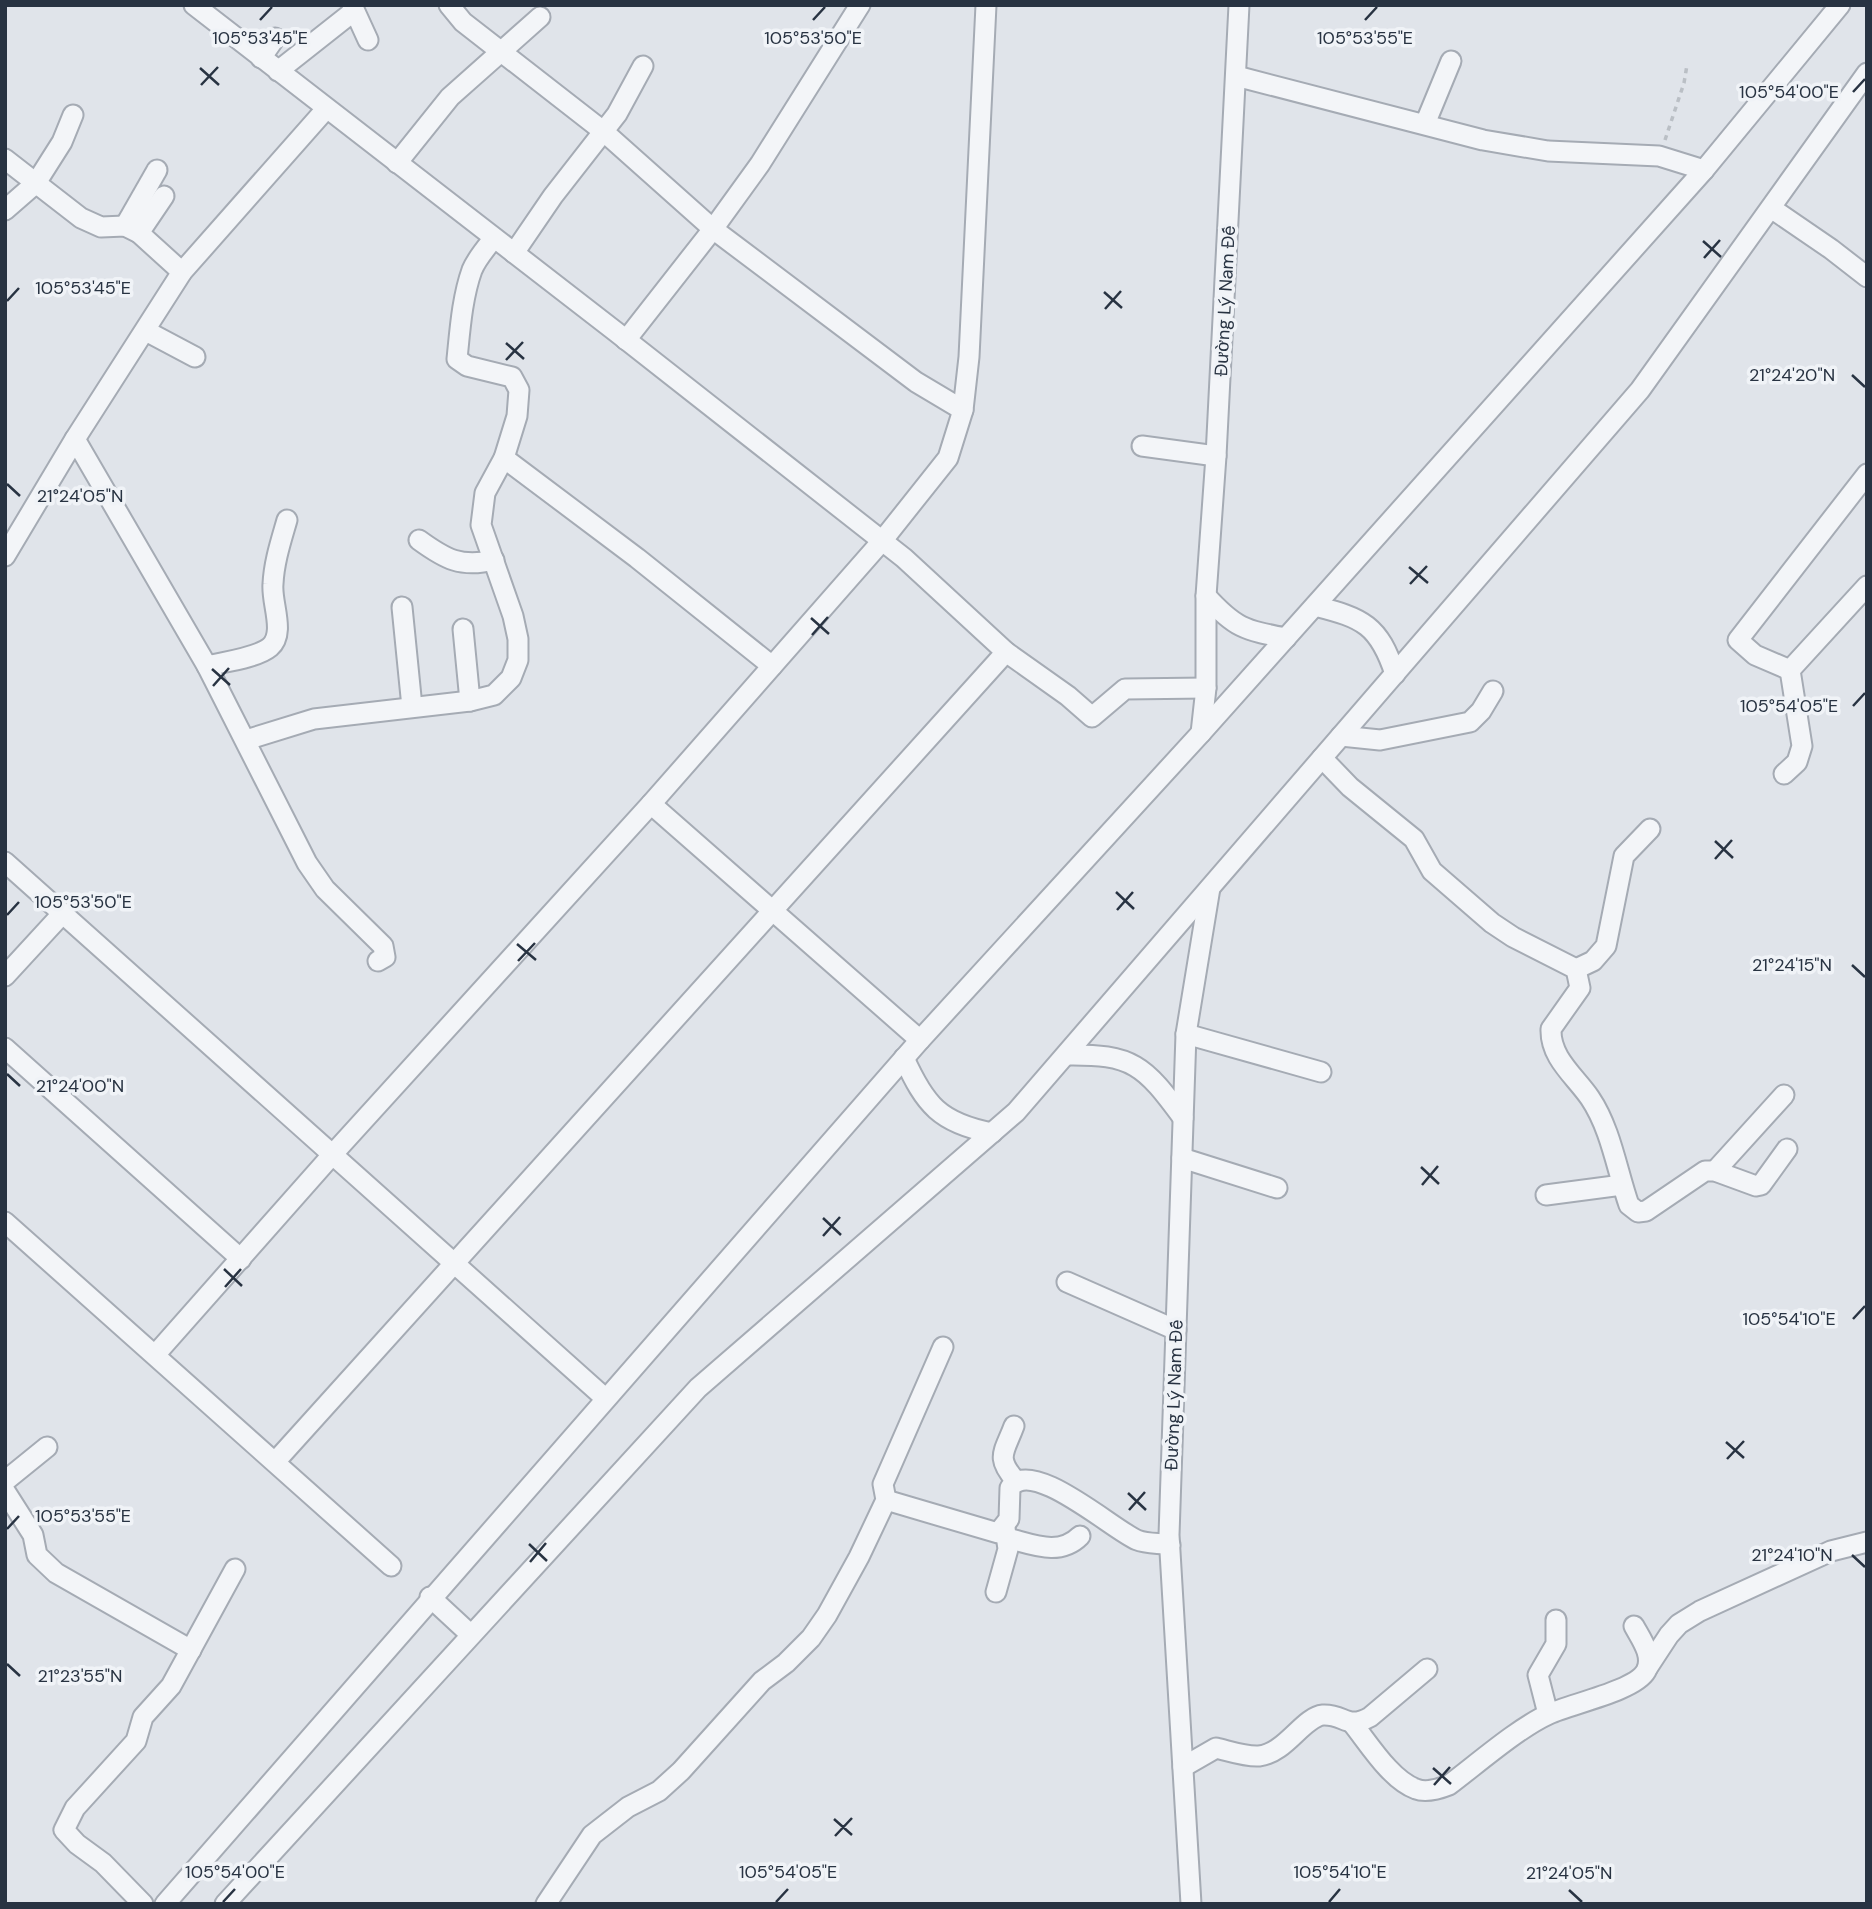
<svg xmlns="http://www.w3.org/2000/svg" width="1872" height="1909" font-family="'DM Sans',sans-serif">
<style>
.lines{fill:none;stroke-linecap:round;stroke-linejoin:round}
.minor-casing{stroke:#a5abb4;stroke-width:23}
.path{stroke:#babfc5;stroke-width:3.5;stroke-dasharray:5 5;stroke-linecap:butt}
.minor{stroke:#f3f5f8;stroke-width:19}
.ticks{fill:none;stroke:#283342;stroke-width:2.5}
.labels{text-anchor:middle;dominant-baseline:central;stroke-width:7;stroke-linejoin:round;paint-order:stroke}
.street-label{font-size:18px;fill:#283342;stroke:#f0f3f7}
.ticks-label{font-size:18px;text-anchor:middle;fill:#283342;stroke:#f0f3f7;stroke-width:7;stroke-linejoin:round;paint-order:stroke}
</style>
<rect width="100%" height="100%" fill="#e0e4ea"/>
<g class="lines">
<g class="minor-casing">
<g id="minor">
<path d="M194,5L615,331L904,558L1006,652L1068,696L1092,717L1125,689L1206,688"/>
<path d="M352,5L368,40"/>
<path d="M449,5L463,22L603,131L713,229L916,382L963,410"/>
<path d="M261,58L275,38"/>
<path d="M278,71L354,11"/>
<path d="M1236,76L1483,140L1548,151L1659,156L1704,170"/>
<path d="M1425,124L1451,61"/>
<path d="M5,159L81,218L101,227L125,226L139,233L182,272"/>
<path d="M397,163L450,97L540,17"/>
<path d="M1771,208L1831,249L1867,277"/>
<path d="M5,210L36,183L62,142L73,115"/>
<path d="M125,226L157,170"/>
<path d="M139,233L164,196"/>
<path d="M514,253L553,196L617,114L643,66"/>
<path d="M146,331L195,357"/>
<path d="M626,340L713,229L760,164L860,5"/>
<path d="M75,439L207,666L307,863L325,889L383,946L385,957L378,961"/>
<path d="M1142,446L1216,456"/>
<path d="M504,458L637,558L772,666"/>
<path d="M419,540C445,559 461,568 494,560"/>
<path d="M5,556L75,439L182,272L326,109"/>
<path d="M1206,596C1235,628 1244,630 1286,638"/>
<path d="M1315,606C1363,618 1379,625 1395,674"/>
<path d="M402,607L412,707"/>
<path d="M463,629L470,701"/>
<path d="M207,666C223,662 257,658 270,647C286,633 271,603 273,584C274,562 281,541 287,520"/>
<path d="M1790,670L1755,655L1738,640L1867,474"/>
<path d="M1201,733L1206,688V596L1216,456L1239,5"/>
<path d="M1341,736L1380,740L1470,722L1481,711L1493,691"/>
<path d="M246,740L314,719L470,701L494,695L511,678L518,660V639L513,616L481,525L485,493L504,458L517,416L519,390L512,377L467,366L457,359C460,330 462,298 472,270C477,258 486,248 494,238"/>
<path d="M1322,758L1350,787L1414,839L1432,871L1492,923L1513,937L1576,969L1580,988L1551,1029C1550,1058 1575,1076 1590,1098C1611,1129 1617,1171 1629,1205L1638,1212L1646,1211L1705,1171H1715L1756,1186L1761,1185L1787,1149"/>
<path d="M1784,774L1797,762L1802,746L1790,670L1867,586"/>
<path d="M651,804L920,1040"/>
<path d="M5,862L605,1398"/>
<path d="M1576,969L1593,961L1606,946L1624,856L1650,829"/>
<path d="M5,976L63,913"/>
<path d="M1186,1034L1321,1072"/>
<path d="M5,1048L241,1259"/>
<path d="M1066,1055C1133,1054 1144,1065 1183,1118"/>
<path d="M904,1058C925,1105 940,1123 992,1133"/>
<path d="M1182,1158L1277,1188"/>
<path d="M1715,1171L1784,1095"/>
<path d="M1546,1195L1622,1185"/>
<path d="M5,1222L391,1566"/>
<path d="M1067,1282L1176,1330"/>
<path d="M155,1355L332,1155L651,804L882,541L948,458L963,410L969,357L986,5"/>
<path d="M1014,1426C1004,1453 995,1457 1016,1481"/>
<path d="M275,1462L1006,652"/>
<path d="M5,1481L47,1447"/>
<path d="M5,1491L33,1535L37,1555L56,1573L191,1650"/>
<path d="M886,1500L998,1533L1009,1519L1010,1488C1031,1456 1113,1530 1137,1540C1147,1544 1160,1543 1170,1545"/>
<path d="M1007,1538C1032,1544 1059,1557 1080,1536"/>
<path d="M996,1592L1008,1549L1005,1528"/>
<path d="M430,1597L470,1634"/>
<path d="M1648,1667L1669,1635L1679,1624L1700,1611L1831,1551L1867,1542"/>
<path d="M1548,1714L1538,1675L1556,1644V1620"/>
<path d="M1353,1724C1369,1744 1391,1780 1416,1789C1426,1793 1439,1789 1449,1785C1477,1764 1518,1728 1549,1714C1570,1704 1635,1691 1646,1671C1654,1656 1641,1639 1634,1626"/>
<path d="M1183,1767L1216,1748C1229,1751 1246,1757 1259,1756C1286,1753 1303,1717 1323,1715C1345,1714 1346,1730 1370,1717L1427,1669"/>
<path d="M143,1904L103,1863L77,1844L64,1830L75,1808L136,1741L143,1717L171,1686L235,1569"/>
<path d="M165,1904L920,1040L1201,733L1704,170L1840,5"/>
<path d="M225,1904L698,1388L1016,1112L1640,390L1867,73"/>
<path d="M546,1904L592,1835L628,1807L659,1791L681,1771L762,1681L786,1663L811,1638L827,1615L859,1557L886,1500L883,1484L943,1347"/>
<path d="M1191,1904L1169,1535L1186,1034L1210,888"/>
</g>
</g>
<path class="path" d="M1665,140L1684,83L1687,65"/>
<use href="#minor" class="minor"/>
</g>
<path class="ticks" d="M260,20L272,7M813,20L825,7M1365,20L1377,7M200,68L219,85M201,85L218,67M1853,92L1865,79M1703,241L1721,257M1704,258L1720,240M1104,292L1122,308M7,301L19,288M1105,309L1121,291M506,343L524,359M506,360L523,342M1852,375L1865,387M7,484L20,496M1409,567L1428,583M1410,584L1427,566M811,618L829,634M812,635L828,617M212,669L230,685M213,686L229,668M1853,706L1865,693M1715,841L1733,858M1715,859L1732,840M1116,892L1134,909M1117,910L1133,892M7,915L19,902M517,944L536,960M518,961L535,943M1852,965L1865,977M7,1074L20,1086M1421,1167L1439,1184M1422,1185L1438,1166M823,1218L841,1235M823,1236L840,1217M224,1269L242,1286M225,1287L241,1269M1853,1319L1865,1306M1726,1442L1744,1458M1727,1459L1744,1441M1128,1493L1146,1510M1129,1510L1145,1492M7,1529L19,1516M529,1544L547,1561M1852,1555L1865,1567M530,1562L546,1543M7,1664L20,1676M1433,1768L1451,1784M1434,1785L1450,1767M834,1819L852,1835M835,1836L852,1818M1569,1890L1582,1902M223,1902L235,1889M776,1902L788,1889M1329,1902L1340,1889"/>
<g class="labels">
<g class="street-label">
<text transform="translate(1225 301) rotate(-87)">Đường Lý Nam Đế</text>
<text transform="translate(1174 1395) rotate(-88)">Đường Lý Nam Đế</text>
</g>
</g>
<g class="ticks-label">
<text x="260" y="44">105°53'45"E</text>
<text x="813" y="44">105°53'50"E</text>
<text x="1365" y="44">105°53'55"E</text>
<text x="1789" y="98">105°54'00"E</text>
<text x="83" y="294">105°53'45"E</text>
<text x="1792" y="381">21°24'20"N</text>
<text x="80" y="502">21°24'05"N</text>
<text x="1789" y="712">105°54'05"E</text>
<text x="83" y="908">105°53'50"E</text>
<text x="1792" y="971">21°24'15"N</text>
<text x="80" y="1092">21°24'00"N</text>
<text x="1789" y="1325">105°54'10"E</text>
<text x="83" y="1522">105°53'55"E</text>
<text x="1792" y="1561">21°24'10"N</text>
<text x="80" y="1682">21°23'55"N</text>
<text x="235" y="1878">105°54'00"E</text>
<text x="788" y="1878">105°54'05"E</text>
<text x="1340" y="1878">105°54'10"E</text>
<text x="1569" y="1879">21°24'05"N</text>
</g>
<rect width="1872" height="1909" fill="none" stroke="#283342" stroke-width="14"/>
</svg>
